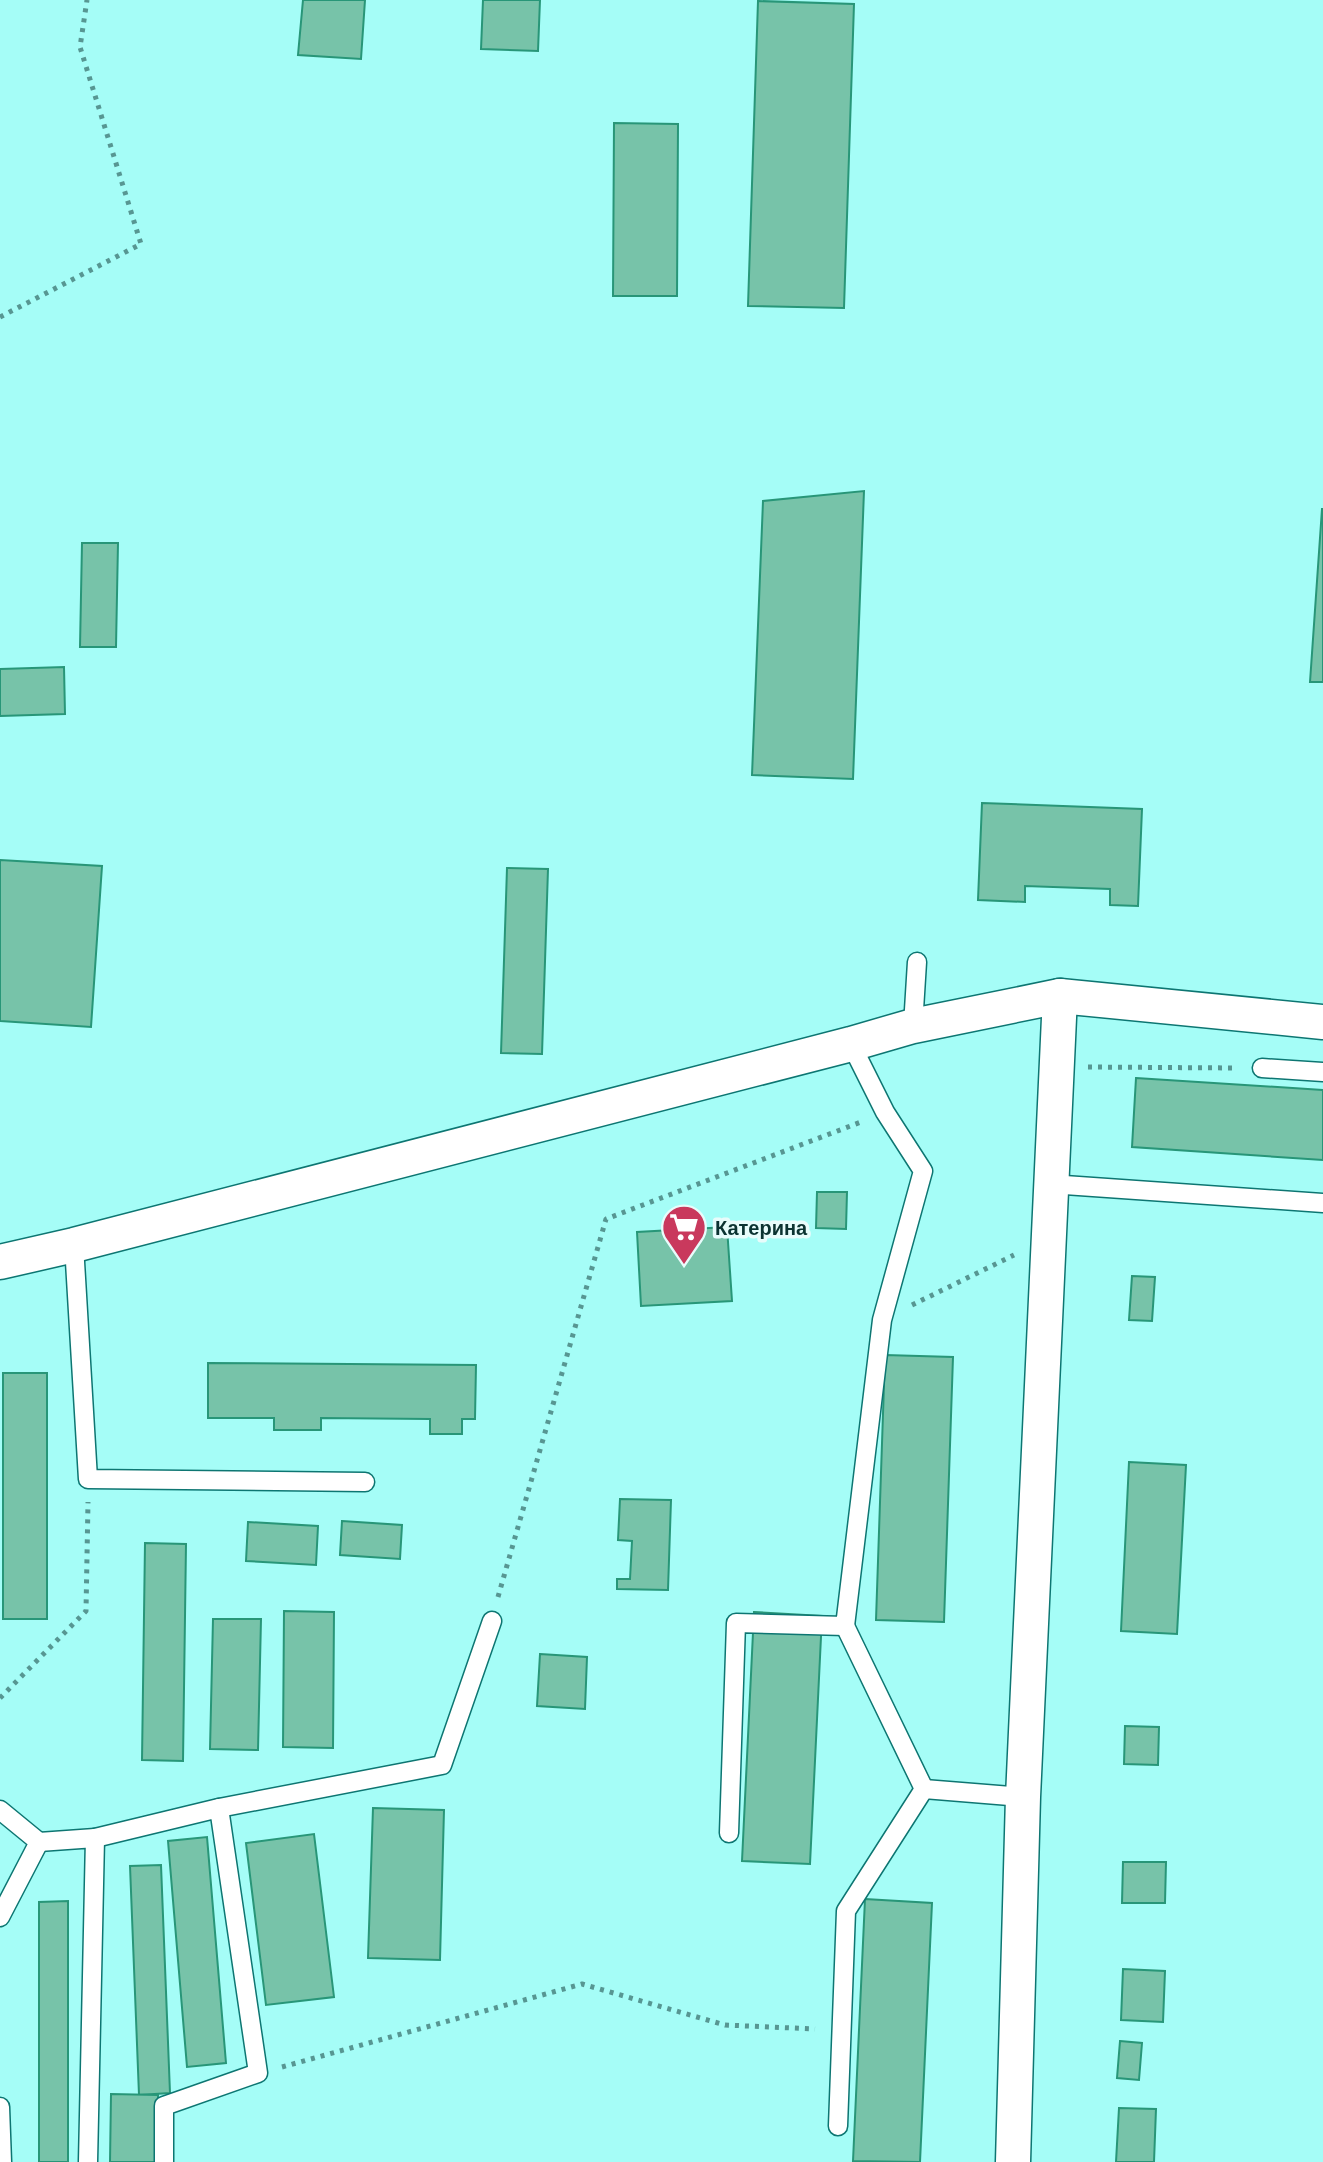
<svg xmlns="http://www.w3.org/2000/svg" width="1323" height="2162" font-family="Barlow,sans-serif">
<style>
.building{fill:#77c3a9;stroke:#289678;stroke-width:2}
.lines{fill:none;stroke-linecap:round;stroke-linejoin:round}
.lane-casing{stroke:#0d7672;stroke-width:21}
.street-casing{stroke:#0d7672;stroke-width:37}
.path{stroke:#579692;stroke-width:5;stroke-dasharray:4 6;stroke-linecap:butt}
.lane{stroke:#fff;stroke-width:18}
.street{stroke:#fff;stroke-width:34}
.labels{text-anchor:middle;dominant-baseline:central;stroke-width:7;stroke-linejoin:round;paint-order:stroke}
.poi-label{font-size:20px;font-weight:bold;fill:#0c3331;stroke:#e8fcfb;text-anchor:start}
</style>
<rect width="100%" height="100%" fill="#a5fdf7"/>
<g class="building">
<path d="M303,0H365L361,59L298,55Z"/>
<path d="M483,0H540L538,51L481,49Z"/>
<path d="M758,1L854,4L844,308L748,306Z"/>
<path d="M614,123L678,124L677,296H613Z"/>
<path d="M864,491L853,779L752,775L763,501Z"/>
<path d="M1322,509H1323V682H1310Z"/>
<path d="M82,543H118L116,647H80Z"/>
<path d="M64,667L65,714L0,716V669Z"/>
<path d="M982,803L1142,809L1138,906L1110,905V889L1025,886V902L978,900Z"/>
<path d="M0,860L102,866L91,1027L0,1021Z"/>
<path d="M507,868L548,869L542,1054L501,1053Z"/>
<path d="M1136,1078L1323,1090V1160L1132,1147Z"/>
<path d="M817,1192H847L846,1229L816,1228Z"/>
<path d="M727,1227L732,1301L641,1306L637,1232Z"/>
<path d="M1132,1276L1155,1277L1152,1321L1129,1320Z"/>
<path d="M885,1355L953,1357L944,1622L876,1620Z"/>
<path d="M208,1363L476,1365L475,1419H462V1434H430V1419L321,1418V1430H274V1418H208Z"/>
<rect x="3" y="1373" width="44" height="246"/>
<path d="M1129,1462L1186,1465L1177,1634L1121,1631Z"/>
<path d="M620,1499L671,1500L668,1590L617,1589V1579H630L632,1541L618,1540Z"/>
<path d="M342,1521L402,1525L400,1559L340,1555Z"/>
<path d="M248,1522L318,1526L316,1565L246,1561Z"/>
<path d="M145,1543L186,1544L183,1761L142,1760Z"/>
<path d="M284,1611L334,1612L333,1748L283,1747Z"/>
<path d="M754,1612L822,1616L810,1864L742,1861Z"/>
<path d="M213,1619H261L258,1750L210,1749Z"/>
<path d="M540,1654L587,1657L585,1709L537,1706Z"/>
<path d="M1125,1726L1159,1727L1158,1765L1124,1764Z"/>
<path d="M373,1808L444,1810L440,1960L368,1958Z"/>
<path d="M314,1834L334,1997L266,2005L246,1843Z"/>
<path d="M207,1837L226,2063L187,2067L168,1841Z"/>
<path d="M1123,1862H1166L1165,1903H1122Z"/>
<path d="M161,1865L170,2093L139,2095L130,1866Z"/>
<path d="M865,1899L932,1903L920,2162L853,2161Z"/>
<path d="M68,1901V2162H39V1902Z"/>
<path d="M1123,1969L1165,1971L1163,2022L1121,2020Z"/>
<path d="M1120,2041L1142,2043L1139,2080L1117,2078Z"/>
<path d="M111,2094L158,2095L157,2162H110Z"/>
<path d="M1119,2108L1156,2109L1154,2162H1116Z"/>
</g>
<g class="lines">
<g class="lane-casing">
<g id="lane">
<path d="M913,1026L917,962"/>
<path d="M1262,1068L1323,1072"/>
<path d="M1050,1184L1323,1203"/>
<path d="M74,1245L88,1479L365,1482"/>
<path d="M924,1789L1023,1797"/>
<path d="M219,1808L442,1765L492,1621"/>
<path d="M0,1810L39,1842L0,1917"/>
<path d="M729,1833L736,1623L845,1626L882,1320L923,1171L885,1112L851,1044"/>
<path d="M95,1838L219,1808L258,2073L164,2106V2162"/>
<path d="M39,1842L95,1838L88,2162"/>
<path d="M0,2107L2,2162"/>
<path d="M838,2126L846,1911L924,1789L845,1626"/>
</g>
</g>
<g class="street-casing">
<g id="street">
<path d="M0,1262L74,1245L851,1044L913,1026L1060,996L1323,1022"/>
<path d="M1013,2162L1023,1797L1060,996"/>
</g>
</g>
<g class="path">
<path d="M0,317L141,244L80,47L87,0"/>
<path d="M1088,1067L1238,1068"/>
<path d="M912,1305L1014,1255"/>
<path d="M498,1597L606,1219L861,1122"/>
<path d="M0,1698L86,1611L88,1502"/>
<path d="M282,2067L582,1984L725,2025L815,2029"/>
</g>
<use href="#lane" class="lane"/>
<use href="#street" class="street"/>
</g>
<defs>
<g id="supermarket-pin" transform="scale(2.3)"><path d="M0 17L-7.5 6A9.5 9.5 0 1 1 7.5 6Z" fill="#c9395d" stroke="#e8fcfb"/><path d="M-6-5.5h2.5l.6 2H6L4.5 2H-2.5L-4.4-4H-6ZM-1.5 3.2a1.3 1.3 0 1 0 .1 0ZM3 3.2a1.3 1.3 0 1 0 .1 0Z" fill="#fff"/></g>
</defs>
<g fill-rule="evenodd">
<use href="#supermarket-pin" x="684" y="1227"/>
</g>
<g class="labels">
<g class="poi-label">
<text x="715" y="1227">Катерина</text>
</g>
</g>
</svg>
